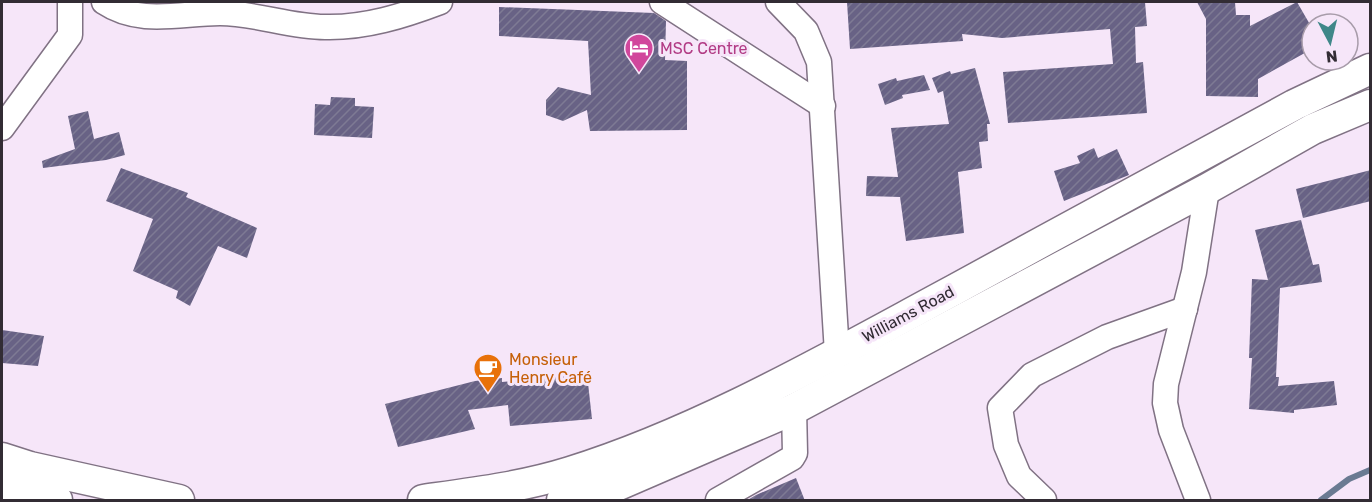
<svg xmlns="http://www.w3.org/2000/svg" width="1372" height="502" font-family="Rubik,sans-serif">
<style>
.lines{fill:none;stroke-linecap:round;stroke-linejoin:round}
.stream{stroke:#6a7a92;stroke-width:6}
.building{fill:url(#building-hatch)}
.minor-casing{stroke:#807284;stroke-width:27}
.major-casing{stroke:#807284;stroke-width:33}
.minor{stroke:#fff;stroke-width:24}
.major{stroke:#fff;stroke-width:30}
.labels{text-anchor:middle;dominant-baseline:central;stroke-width:6;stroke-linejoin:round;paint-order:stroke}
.hotel-label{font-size:16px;fill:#b23c85;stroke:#f6e6f9;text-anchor:start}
.street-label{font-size:16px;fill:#322c34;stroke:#f6e6f9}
.food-label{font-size:16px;fill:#c56008;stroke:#f6e6f9;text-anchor:start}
</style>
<defs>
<pattern id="building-hatch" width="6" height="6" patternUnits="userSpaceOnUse" patternTransform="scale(1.5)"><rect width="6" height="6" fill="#686285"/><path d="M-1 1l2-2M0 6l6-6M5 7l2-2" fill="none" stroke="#7e7a94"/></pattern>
</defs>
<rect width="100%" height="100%" fill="#f6e6f9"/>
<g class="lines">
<path class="stream" d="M1321,500L1349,479L1370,470"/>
</g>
<g class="building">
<path d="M847,2H1145L1147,26L1135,27L1136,63L1143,62L1147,113L1008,123L1003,72L1113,64L1110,29L1002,38L962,34L963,41L850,49Z"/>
<path d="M1197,2H1235L1236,15H1250V26L1297,2L1312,28V49L1258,79V97L1206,96V19Z"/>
<path d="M499,7L654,13L666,21L665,60L687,61V130L590,131L587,110L563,121L546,115V100L558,87L591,95L588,41L499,36Z"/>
<path d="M975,68L990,124H987L988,141L979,142L982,168L958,172L964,233L906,241L900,197L866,196L867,176L898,177L891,128L949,124L943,91L938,93L932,78L950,71L951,74Z"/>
<path d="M924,75L930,90L902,95L903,98L885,105L878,84L896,78L897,81Z"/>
<path d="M331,97L355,98V106L374,107L372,138L314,135L315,104L330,105Z"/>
<path d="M88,111L94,139L119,132L125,155L106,160L43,168L42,161L75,149L68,116Z"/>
<path d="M1094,148L1098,158L1117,149L1129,175L1064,201L1054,171L1080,163L1077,156Z"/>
<path d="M121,168L188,193L186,197L257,228L247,258L218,246L190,306L176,298L178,291L133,271L153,219L106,201Z"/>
<path d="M1371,170V201L1303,218L1296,189Z"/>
<path d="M1301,220L1313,265L1319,264L1322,282L1280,288L1276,377H1279L1278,386L1334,381L1337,405L1294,410V413L1249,409L1252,358H1249L1252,279L1268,280L1255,230Z"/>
<path d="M2,330L44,336L38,366L2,363Z"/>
<path d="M587,374L592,419L510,426L508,405L468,410L475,429L398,447L385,404L475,381L502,378V382Z"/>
<path d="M796,478L805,501H746L756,495Z"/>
</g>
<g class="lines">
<g class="minor-casing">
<g id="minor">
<path d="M104,2C140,26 180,13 220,13C255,13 290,27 325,27C365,28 403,16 440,2"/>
<path d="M662,2L823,106"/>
<path d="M778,2L806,31L819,62L837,353"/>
<path d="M2,128L70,35V2"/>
<path d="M718,500L792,458L795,453L794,409"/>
<path d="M1044,500L1019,476L1006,445L1000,408L1032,375L1107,337L1185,309"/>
<path d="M1198,500L1171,430L1165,403L1166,384L1194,272L1207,189"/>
</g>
</g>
<g class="major-casing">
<g id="major">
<path d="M2,458L30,467L179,500"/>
<path d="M2,485L57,500"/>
<path d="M423,500C473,493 522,487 570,472C702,431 833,355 954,290C1067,228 1180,167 1294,105L1370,69"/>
<path d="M562,500L616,486L794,409L1207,189L1313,129L1370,105"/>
</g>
</g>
<use href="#minor" class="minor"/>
<use href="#major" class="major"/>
</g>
<defs>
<g id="hotel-pin" transform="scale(1.5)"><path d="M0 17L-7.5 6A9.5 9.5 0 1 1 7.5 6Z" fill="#d1479c" stroke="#f6e6f9"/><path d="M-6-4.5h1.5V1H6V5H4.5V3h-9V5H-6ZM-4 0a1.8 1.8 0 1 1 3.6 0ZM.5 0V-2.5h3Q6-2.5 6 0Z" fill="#fff"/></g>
<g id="cafe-pin" transform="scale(1.5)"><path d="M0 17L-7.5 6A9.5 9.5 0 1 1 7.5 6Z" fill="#e8710a" stroke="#f6e6f9"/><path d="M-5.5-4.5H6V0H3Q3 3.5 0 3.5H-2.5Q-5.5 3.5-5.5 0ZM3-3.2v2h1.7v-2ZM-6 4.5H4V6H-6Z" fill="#fff"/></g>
</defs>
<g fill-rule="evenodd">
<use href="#hotel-pin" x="639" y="48"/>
<use href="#cafe-pin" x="488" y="368"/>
</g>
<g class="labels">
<g class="hotel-label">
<text x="660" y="48">MSC Centre</text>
</g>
<g class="street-label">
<text transform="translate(908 314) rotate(-28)">Williams Road</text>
</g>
<g class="food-label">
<text x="509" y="359">Monsieur<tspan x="509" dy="18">Henry Café</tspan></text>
</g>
</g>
<rect width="1372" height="502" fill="none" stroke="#322c34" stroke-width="6"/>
<g transform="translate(1330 42) rotate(173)"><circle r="28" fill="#f6e6f9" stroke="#a89caa" stroke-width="1.5"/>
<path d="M0-4.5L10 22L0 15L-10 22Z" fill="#3f8789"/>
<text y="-9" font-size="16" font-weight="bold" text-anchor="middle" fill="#322c34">N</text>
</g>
</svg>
